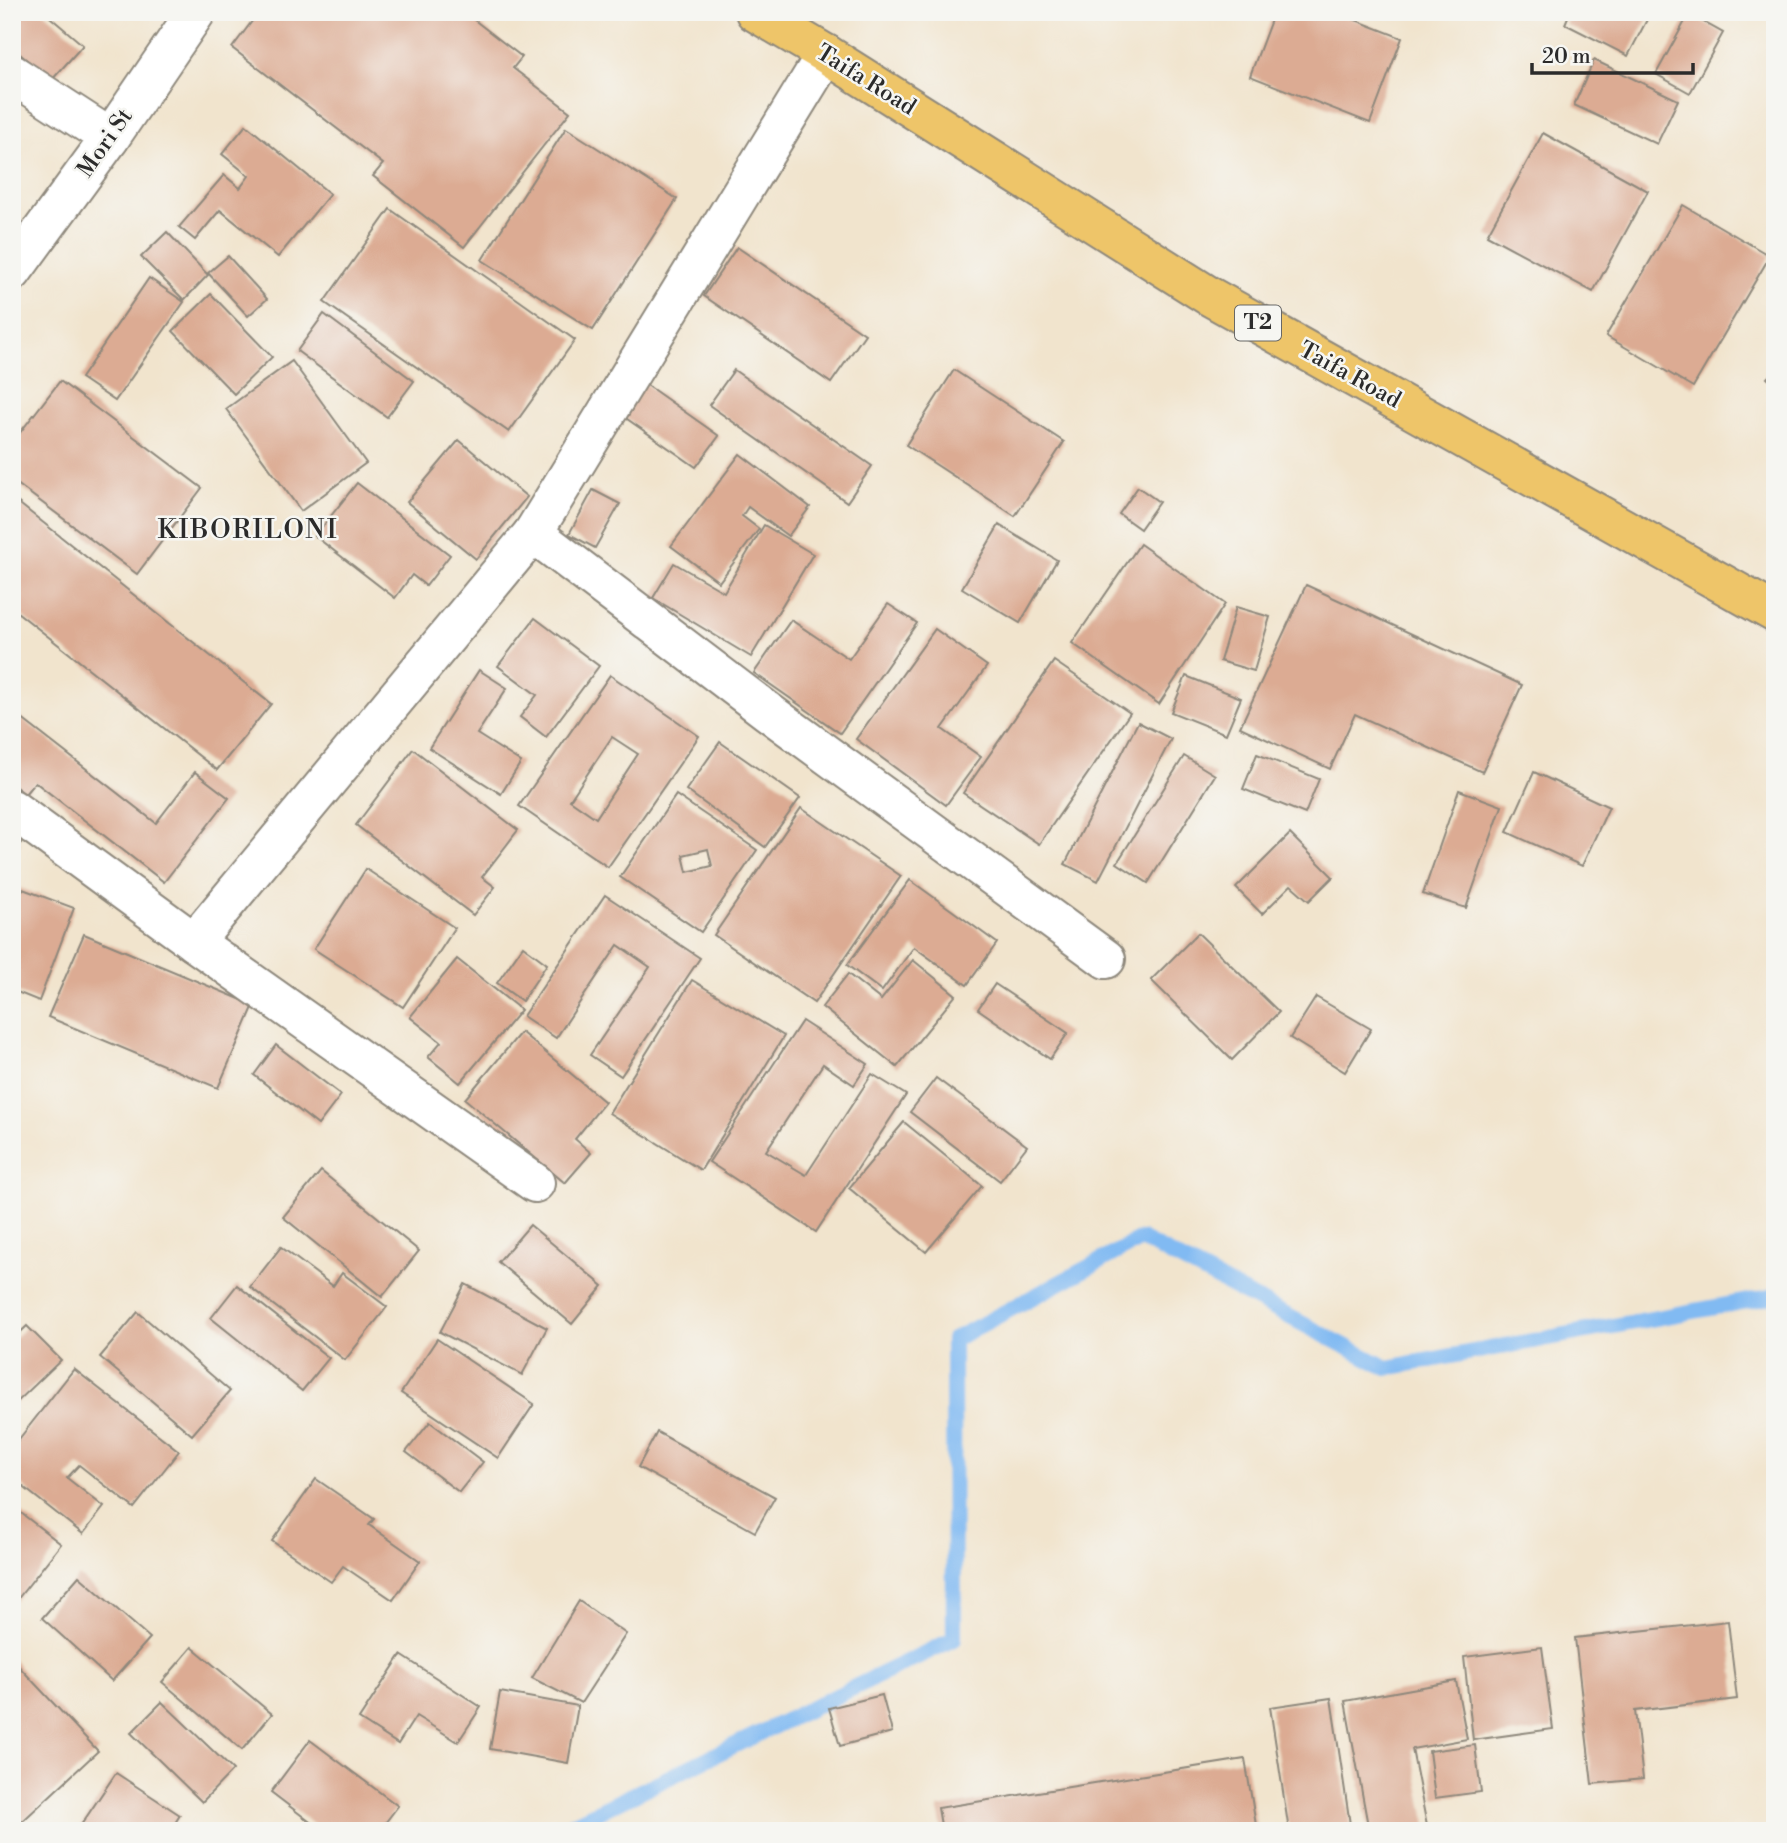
<svg xmlns="http://www.w3.org/2000/svg" width="1787" height="1843" font-family="'Libre Bodoni',serif">
<style>
.lines{fill:none;stroke-linecap:round;stroke-linejoin:round}
.stream{stroke:#81baf2;stroke-width:16}
.building{fill:#dcab93;fill-rule:evenodd}
.minor-casing{stroke:#8e887c;stroke-width:42}
.trunk-casing{stroke:#8e887c;stroke-width:42}
.minor{stroke:#fff;stroke-width:38}
.trunk{stroke:#eec569;stroke-width:38}
.labels{text-anchor:middle;dominant-baseline:central;stroke-width:5;stroke-linejoin:round;paint-order:stroke}
.shield{fill:#f6f6f2;stroke:#686867;stroke-width:2}
.shield-label{font-size:21px;font-weight:bold;fill:#2b2b2b}
.street-label{font-size:23px;fill:#2b2b2b;stroke:#f6f6f2}
.quarter-label{font-size:26px;letter-spacing:2px;fill:#2b2b2b;stroke:#f6f6f2}
</style>
<rect width="100%" height="100%" fill="#f6f6f2"/>
<filter id="ink" filterUnits="userSpaceOnUse"><feTurbulence type="fractalNoise" baseFrequency=".0143" numOctaves="2"/><feDisplacementMap in="SourceGraphic" scale="14" xChannelSelector="R" yChannelSelector="G"/><feConvolveMatrix kernelMatrix="1 2 1 2 8 2 1 2 1" color-interpolation-filters="sRGB"/></filter>
<filter id="wash" filterUnits="userSpaceOnUse"><feTurbulence type="fractalNoise" baseFrequency=".00686" numOctaves="4" result="noise"/><feDisplacementMap in="SourceGraphic" scale="28" xChannelSelector="R" yChannelSelector="G"/><feGaussianBlur stdDeviation="1.57" result="paint"/><feColorMatrix in="noise" values="0 0 0 0 0 0 0 0 0 0 0 0 0 0 0 0 0 1.4 0 .05"/><feComposite in="paint" operator="in"/></filter>
<g filter="url(#wash)">
<rect width="100%" height="100%" fill="#f1e4cd"/>
<g class="lines">
<path class="stream" d="M558,1831L954,1639L953,1340L1141,1239L1387,1368L1775,1296"/>
</g>
<g id="blocks">
<g class="building">
<path d="M12,12H44L83,45L51,81L12,47Z"/>
<path d="M259,12H464L522,57L513,68L570,112L464,247L373,176L383,164L232,48Z"/>
<path d="M1274,12H1335L1402,38L1370,123L1250,76Z"/>
<path d="M1570,12H1651L1628,56L1565,24Z"/>
<path d="M1689,14L1723,33L1690,93L1656,74Z"/>
<path d="M1594,60L1678,100L1657,144L1574,105Z"/>
<path d="M246,125L330,194L278,257L220,210L195,240L179,227L224,175L240,188L249,176L222,154Z"/>
<path d="M566,128L677,199L593,330L482,260Z"/>
<path d="M1543,133L1648,191L1593,292L1487,235Z"/>
<path d="M1683,205L1770,256L1693,387L1606,336Z"/>
<path d="M390,209L575,340L509,432L324,302Z"/>
<path d="M167,232L208,275L184,300L141,257Z"/>
<path d="M737,247L865,334L831,383L704,296Z"/>
<path d="M228,256L267,299L248,316L208,273Z"/>
<path d="M149,278L184,302L115,401L81,378Z"/>
<path d="M211,294L272,357L234,394L173,331Z"/>
<path d="M324,314L414,381L387,417L297,351Z"/>
<path d="M292,361L366,463L301,511L226,409Z"/>
<path d="M734,370L872,466L847,502L709,405Z"/>
<path d="M954,370L1064,442L1015,516L906,445Z"/>
<path d="M1775,370V385L1767,378Z"/>
<path d="M60,381L202,488L137,574L12,480V443Z"/>
<path d="M644,383L719,436L696,467L620,414Z"/>
<path d="M459,440L527,497L476,559L407,502Z"/>
<path d="M740,454L810,507L788,536L748,507L742,516L759,529L719,582L671,546Z"/>
<path d="M357,483L450,555L426,586L412,575L395,598L315,536Z"/>
<path d="M1138,487L1159,502L1140,529L1119,514Z"/>
<path d="M593,490L620,504L595,548L569,534Z"/>
<path d="M16,501L271,704L217,770L12,608V506Z"/>
<path d="M764,525L813,554L751,657L653,598L674,563L724,592Z"/>
<path d="M999,525L1057,560L1020,623L962,588Z"/>
<path d="M1140,544L1225,604L1159,704L1072,643Z"/>
<path d="M1306,585L1522,685L1482,772L1355,714L1330,769L1240,727Z"/>
<path d="M888,604L917,623L840,733L754,673L791,620L849,659Z"/>
<path d="M1236,607L1270,617L1254,671L1220,661Z"/>
<path d="M535,618L599,666L546,737L520,717L537,695L498,666Z"/>
<path d="M935,629L987,666L942,729L981,757L946,805L856,739Z"/>
<path d="M1054,661L1130,713L1039,844L963,793Z"/>
<path d="M479,670L507,688L477,734L521,762L501,794L429,748Z"/>
<path d="M610,675L699,736L608,867L519,806ZM612,737L638,754L596,818L570,800Z"/>
<path d="M1186,676L1241,698L1226,734L1171,712Z"/>
<path d="M12,711L156,823L195,772L229,798L164,882L35,782L25,794L12,784Z"/>
<path d="M1138,722L1171,739L1098,881L1065,864Z"/>
<path d="M720,742L800,798L765,847L686,790Z"/>
<path d="M413,749L518,830L482,877L495,887L473,915L356,825Z"/>
<path d="M1257,754L1319,779L1305,814L1243,789Z"/>
<path d="M1184,756L1215,775L1148,883L1117,863Z"/>
<path d="M1534,772L1609,807L1582,866L1507,832Z"/>
<path d="M1459,790L1502,806L1466,908L1423,894Z"/>
<path d="M676,795L757,850L701,932L620,877ZM708,849L712,866L687,872L683,855Z"/>
<path d="M801,808L901,876L814,1003L714,935Z"/>
<path d="M1290,834L1333,877L1309,901L1291,885L1262,914L1236,888Z"/>
<path d="M12,837L21,843L12,855Z"/>
<path d="M366,869L455,928L403,1007L314,949Z"/>
<path d="M910,880L997,943L967,985L914,947L882,991L847,965Z"/>
<path d="M20,888L74,908L39,1001L12,990V908Z"/>
<path d="M605,895L700,958L621,1076L590,1055L650,967L618,945L556,1038L523,1016Z"/>
<path d="M1198,933L1279,1012L1232,1060L1151,980Z"/>
<path d="M84,934L254,1005L218,1088L48,1017Z"/>
<path d="M523,946L547,964L522,1001L497,983Z"/>
<path d="M457,959L521,1010L460,1083L428,1057L441,1042L410,1017Z"/>
<path d="M913,960L956,995L897,1067L822,1007L848,974L881,1000Z"/>
<path d="M692,980L784,1036L701,1170L609,1113Z"/>
<path d="M995,984L1068,1033L1050,1059L978,1009Z"/>
<path d="M1316,997L1371,1029L1345,1072L1290,1038Z"/>
<path d="M802,1021L868,1064L854,1085L823,1064L766,1151L806,1175L872,1074L906,1095L816,1232L709,1162Z"/>
<path d="M521,1032L605,1102L575,1139L591,1153L565,1183L465,1099Z"/>
<path d="M276,1045L341,1095L318,1125L254,1075Z"/>
<path d="M936,1078L1027,1146L1000,1181L910,1112Z"/>
<path d="M904,1122L982,1186L926,1252L849,1188Z"/>
<path d="M321,1171L419,1251L382,1297L283,1217Z"/>
<path d="M530,1225L603,1286L572,1324L498,1262Z"/>
<path d="M281,1247L333,1286L342,1273L387,1307L345,1360L250,1287Z"/>
<path d="M465,1284L547,1328L522,1375L440,1332Z"/>
<path d="M237,1285L329,1358L302,1391L211,1318Z"/>
<path d="M138,1312L230,1391L192,1435L100,1357Z"/>
<path d="M27,1326L61,1360L12,1407V1340Z"/>
<path d="M437,1339L534,1404L498,1458L401,1393Z"/>
<path d="M74,1369L179,1451L134,1508L79,1465L67,1478L104,1507L83,1534L12,1478V1448Z"/>
<path d="M430,1422L483,1462L459,1492L406,1452Z"/>
<path d="M657,1432L775,1497L755,1532L638,1467Z"/>
<path d="M316,1479L374,1519L369,1525L420,1561L393,1600L343,1566L331,1582L272,1541Z"/>
<path d="M12,1506L61,1544L16,1601L12,1599Z"/>
<path d="M79,1576L150,1638L112,1681L42,1618Z"/>
<path d="M579,1601L626,1634L581,1703L532,1678Z"/>
<path d="M1728,1621L1737,1699L1635,1711L1643,1779L1592,1784L1575,1638Z"/>
<path d="M192,1647L272,1714L242,1750L162,1682Z"/>
<path d="M1542,1647L1553,1729L1473,1740L1464,1657Z"/>
<path d="M401,1655L481,1707L458,1742L416,1716L398,1744L359,1719Z"/>
<path d="M12,1659L98,1751L12,1831Z"/>
<path d="M1456,1681L1467,1739L1412,1749L1428,1831H1369L1345,1701Z"/>
<path d="M500,1692L578,1706L568,1763L490,1749Z"/>
<path d="M882,1695L892,1732L840,1746L829,1708Z"/>
<path d="M1331,1698L1351,1831H1289L1270,1707Z"/>
<path d="M162,1702L233,1770L202,1802L131,1733Z"/>
<path d="M310,1740L398,1806L379,1831H322L271,1792Z"/>
<path d="M1475,1745L1481,1792L1435,1798L1429,1751Z"/>
<path d="M1245,1759L1257,1831H942L938,1808Z"/>
<path d="M116,1773L180,1815L170,1831H77Z"/>
</g>
</g>
</g>
<g filter="url(#ink)">
<use href="#blocks" fill-opacity="0" stroke="#8e887c" stroke-width="2"/>
<g class="lines">
<g class="minor-casing">
<g id="minor">
<path d="M12,74L110,138"/>
<path d="M12,272L110,138L196,12"/>
<path d="M533,533L767,711L1106,959"/>
<path d="M12,809L194,942L535,1183"/>
<path d="M194,942L533,533L826,54"/>
</g>
</g>
<g class="trunk-casing">
<path id="trunk" d="M755,12L826,54L1209,296L1775,613"/>
</g>
<use href="#minor" class="minor"/>
<use href="#trunk" class="trunk"/>
</g>
</g>
<g class="labels">
<rect class="shield" x="1235" y="305.5" width="46" height="35" rx="5"/>
<g class="shield-label">
<text x="1258" y="323">T2</text>
</g>
<g class="street-label">
<text transform="translate(866 80) rotate(32)">Taifa Road</text>
<text transform="translate(105 143) rotate(-55)">Mori St</text>
<text transform="translate(1350 375) rotate(29)">Taifa Road</text>
</g>
<g class="quarter-label">
<text x="248" y="530">KIBORILONI</text>
</g>
</g>
<rect width="1787" height="1843" fill="none" stroke="#f6f6f2" stroke-width="42"/>
<path d="M1532 63v10h161v-10" fill="none" stroke="#2b2b2b" stroke-width="3.5"/>
<text x="1542" y="63" font-size="21" fill="#2b2b2b" stroke="#f6f6f2" stroke-width="5" paint-order="stroke">20 m</text>
</svg>
